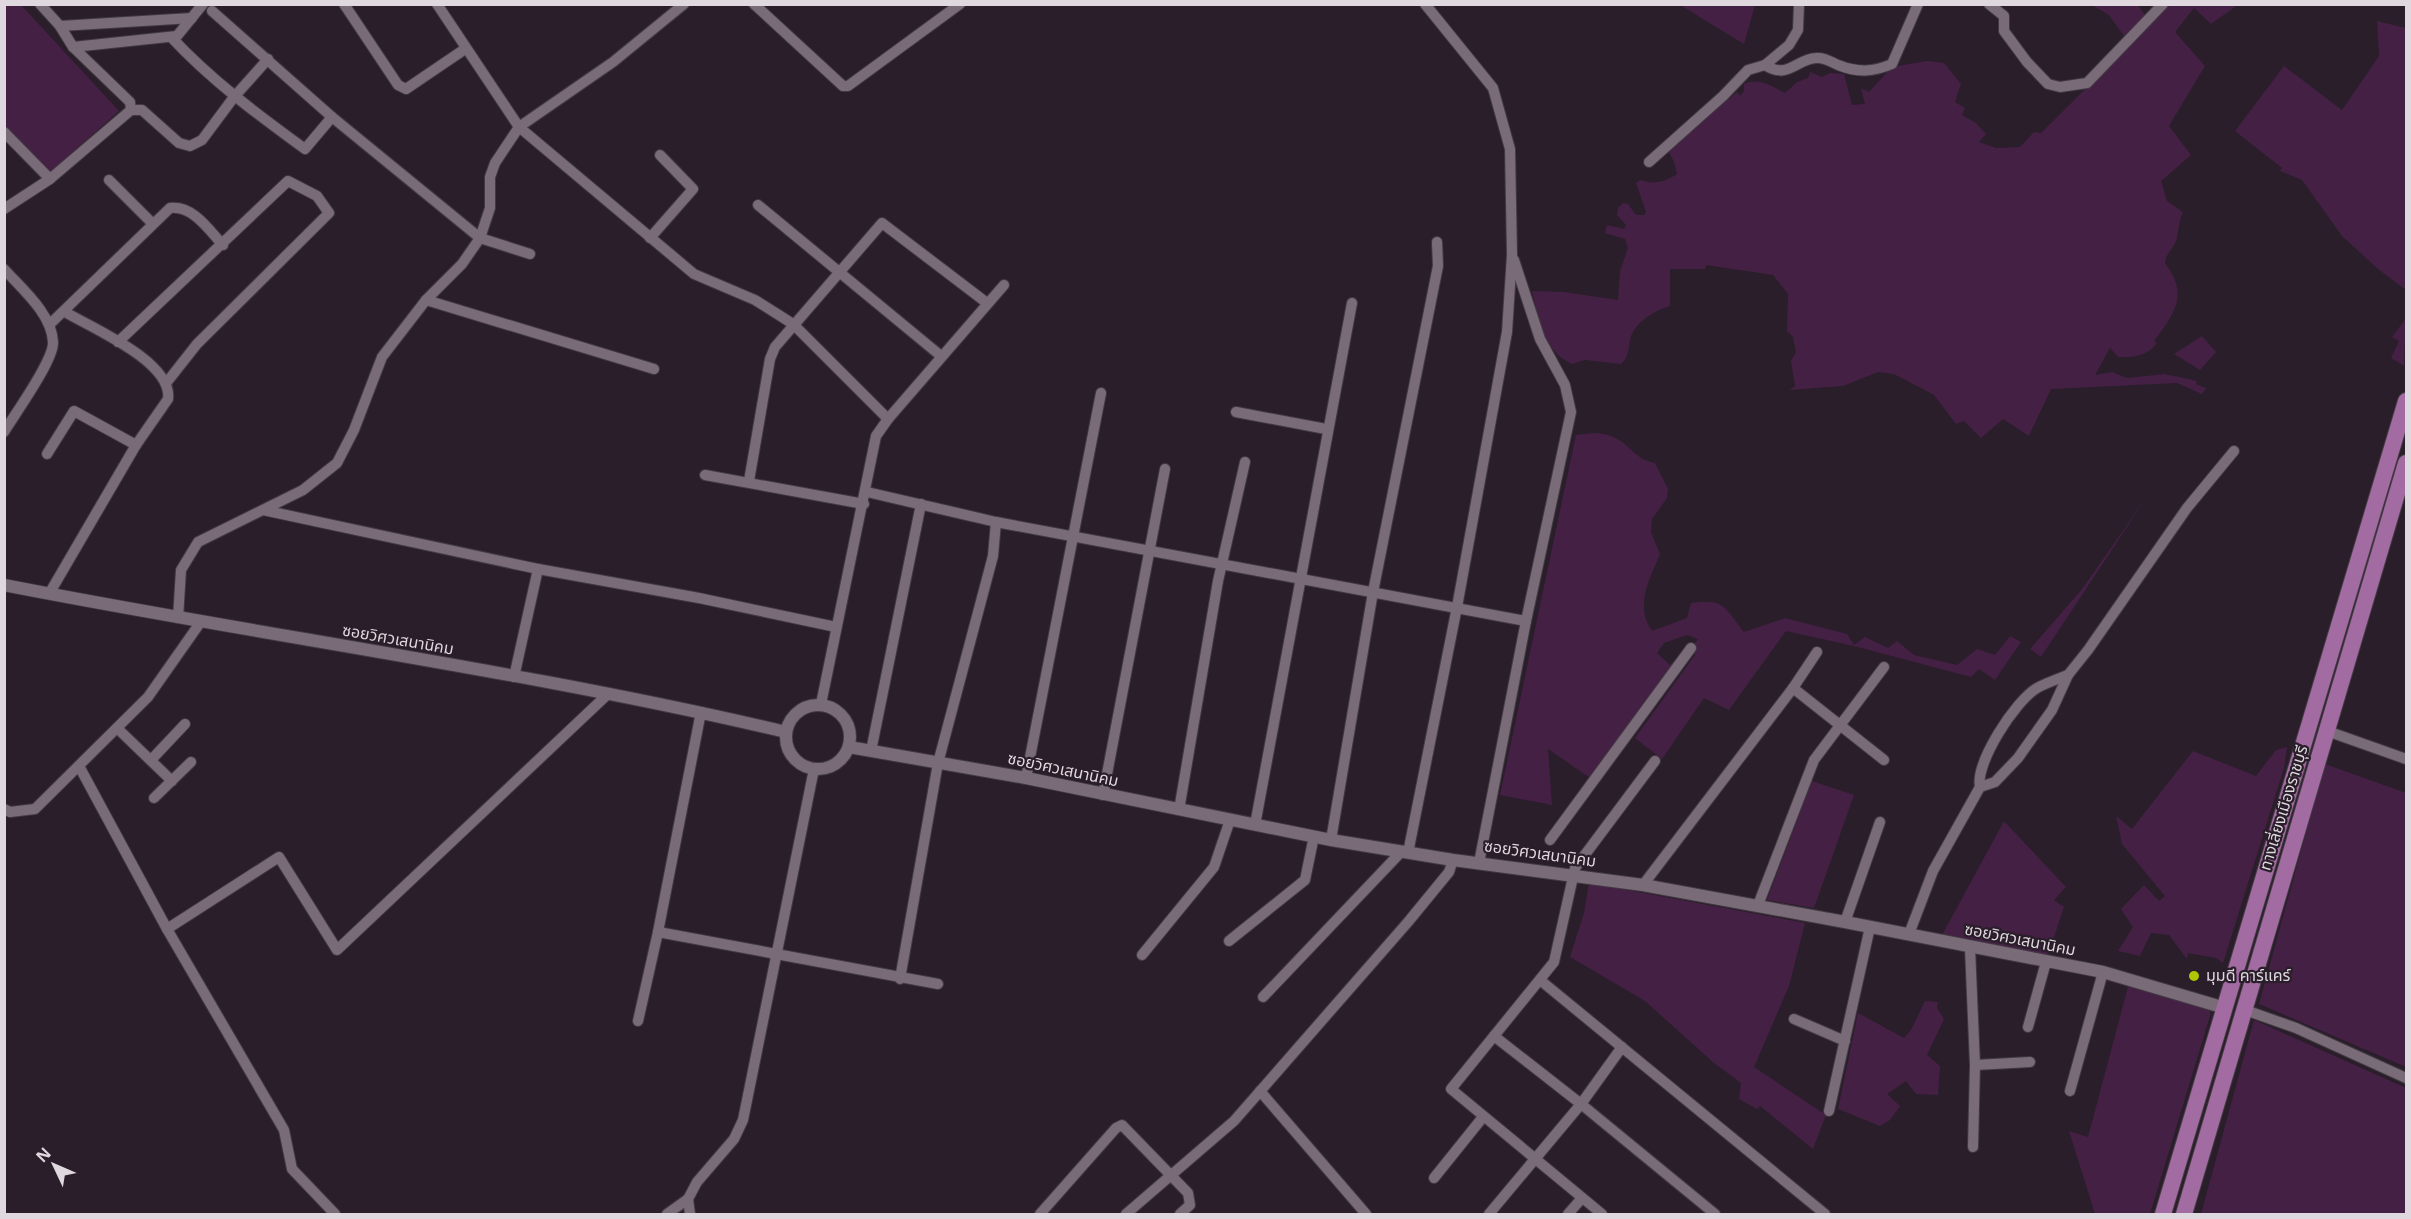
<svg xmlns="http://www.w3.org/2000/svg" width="2411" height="1219" font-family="Georgia,'Noto Sans Thai',serif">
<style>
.green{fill:#452045;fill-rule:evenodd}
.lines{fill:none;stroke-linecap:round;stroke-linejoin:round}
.minor-casing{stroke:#423a42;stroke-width:12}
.tertiary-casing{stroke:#423a42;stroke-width:14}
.primary-casing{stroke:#423a42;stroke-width:18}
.minor{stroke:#796c78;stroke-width:10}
.tertiary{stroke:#796c78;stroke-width:12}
.primary{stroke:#a26ba2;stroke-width:16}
.poi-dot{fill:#b0c503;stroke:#291e29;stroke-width:2}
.labels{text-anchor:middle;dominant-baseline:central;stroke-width:4.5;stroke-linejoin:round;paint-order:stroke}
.street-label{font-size:16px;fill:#dfd8df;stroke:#291e29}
.poi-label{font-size:16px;fill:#dfd8df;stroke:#291e29;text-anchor:start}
</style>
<rect width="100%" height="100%" fill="#291e29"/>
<g class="green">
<path d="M2233,4L2235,7L2211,24L2194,8L2175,32L2205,66L2169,126L2191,155L2161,181L2167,201L2183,212C2178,224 2179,231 2176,241C2173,249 2166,253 2165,263C2189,295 2175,313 2154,341L2157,343C2147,356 2133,358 2118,357L2110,348L2095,375L2112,372L2127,378L2165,374L2197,381L2196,384L2206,388L2202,394L2177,383L2051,389L2029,436L2003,419L1981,438L1964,421L1956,424L1934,395L1894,374L1878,372L1843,386L1789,390L1795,386L1791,361L1796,352L1793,337L1787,331L1788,294L1773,275L1706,265L1705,269H1670V306C1654,311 1638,320 1631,336C1628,346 1630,356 1621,364L1585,360L1572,364C1542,350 1539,320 1532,291L1564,292L1618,300L1620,271L1628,248L1625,239L1605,233L1607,225L1624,229L1626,225L1617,215L1618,208L1623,203L1628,204L1636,215H1644L1646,212L1636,183L1640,180C1655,185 1664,182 1677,174L1674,162L1668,150L1737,92L1740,96L1744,91V84C1758,77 1772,86 1785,93L1797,82L1808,78L1810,72L1822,77L1830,73L1844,74L1852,105L1865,104L1861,88L1869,92L1892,67L1927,61L1944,63L1961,84L1955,102L1965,108L1962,115L1976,123L1986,134L1979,142L1996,148L2020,147L2034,132L2041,133L2170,5Z"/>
<path d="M4,5H21L119,111L44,177L5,139Z"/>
<path d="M1680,5H1755L1744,44Z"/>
<path d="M2092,5H2138L2145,15L2124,36L2109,15Z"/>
<path d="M2377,21L2406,28V290L2378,269L2342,236L2302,180L2280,171L2282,168L2235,131L2284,66L2342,110L2379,56Z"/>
<path d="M2406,318L2404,366L2391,358L2399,341L2392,337Z"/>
<path d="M2202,336L2216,352L2200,370L2174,354Z"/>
<path d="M1594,433C1631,435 1626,457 1655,463L1668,489L1667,498L1652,519L1651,532L1660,554C1650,579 1634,605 1652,631L1687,618L1691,603C1725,598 1724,607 1744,632L1785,618L1847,634L1854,645L1865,637L1888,648L1897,641L1914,655L1957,665L1977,649L1995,655L2010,636L2021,642L1995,680L1979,669L1971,677L1854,646L1786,631L1729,710L1704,698L1662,759L1635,738L1695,655L1691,649L1593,780L1548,749L1552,805L1500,795L1576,435ZM1687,635L1698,639L1691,648L1687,647L1670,665L1657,653L1664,643Z"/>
<path d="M2148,495L2041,657L2030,649L2083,588Z"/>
<path d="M2287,747L2284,768L2223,963L2216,958L2188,953L2187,959L2169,935L2151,933L2140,956L2118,951L2133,927L2121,909L2144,885L2159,901L2165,896L2122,844L2116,816L2132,829L2193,751L2256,776L2276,750Z"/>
<path d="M2325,764L2406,793V1067L2259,1004Z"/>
<path d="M1812,781L1854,795L1814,908L1767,900Z"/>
<path d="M2004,821L2066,887L2054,900L2064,907L2047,958L1941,937Z"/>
<path d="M1589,883L1805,923L1789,986L1754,1067L1826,1115L1813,1149L1760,1106L1757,1109L1739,1099L1741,1083L1714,1063L1645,1001L1570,957L1584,913Z"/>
<path d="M2129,983L2205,1007L2210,1011V1016L2150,1214H2095L2069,1131L2088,1137Z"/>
<path d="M1925,1001L1938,1002L1937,1008L1944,1019L1927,1055L1940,1066L1938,1095L1916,1094L1906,1081L1887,1094L1900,1106L1890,1120L1880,1126L1838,1109L1858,1013L1904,1038L1911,1030Z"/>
<path d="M2254,1020L2406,1088V1214H2201Z"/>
</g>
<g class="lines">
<g class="minor-casing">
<g id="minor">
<path d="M344,4L398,85L406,89L465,49"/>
<path d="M437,4L519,127L694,274L755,300L793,324L888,419"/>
<path d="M754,4L843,86H848L960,4"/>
<path d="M1989,4L2004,16V31L2027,62L2048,84L2060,87L2087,83L2163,4"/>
<path d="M212,11L332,117L480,238L530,254"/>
<path d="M60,26L192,18"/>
<path d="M171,37C211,80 257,114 305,149L332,117"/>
<path d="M73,47L177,36L203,4"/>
<path d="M1765,65C1788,80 1796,59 1816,58C1825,57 1831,62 1838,65C1858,73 1873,72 1892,64L1918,4"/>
<path d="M131,110H142L179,143L190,146L202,140L234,97L268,59"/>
<path d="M4,132L50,179"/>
<path d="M1649,162L1723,96L1748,70L1765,65L1789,45L1798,30L1799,4"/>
<path d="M109,180L152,223"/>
<path d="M758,205L941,356"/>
<path d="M4,209L50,179L131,110L130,102L73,47L60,26L40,4"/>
<path d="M650,238L693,189L660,155"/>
<path d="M4,269C22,289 52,314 53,342C54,360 15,414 4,432"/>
<path d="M426,300L654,369"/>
<path d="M49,325L170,208C193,205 209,230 223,245"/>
<path d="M118,342L288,181L317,196L329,213L197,344L167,382"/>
<path d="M1236,412L1326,429"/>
<path d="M47,454L74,411L136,445"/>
<path d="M705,475L864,504"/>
<path d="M749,481L770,359L775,347L882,223L987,303"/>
<path d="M867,492L996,522L1526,621"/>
<path d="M263,510L538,569L699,598L836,627"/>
<path d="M49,594L136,445L168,399C173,362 92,328 65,312"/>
<path d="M178,618L181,570L198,542L303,490L337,463L354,430L382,357L426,300L462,264L480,238L490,208V177L495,163L519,127L613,62L684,4"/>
<path d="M514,677L538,569"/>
<path d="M1793,688L1817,652"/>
<path d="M821,704L876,436L888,419L1004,285"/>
<path d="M701,712L658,932L938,984"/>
<path d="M117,728L172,781"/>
<path d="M2327,731L2406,759"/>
<path d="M871,751L921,504"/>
<path d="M152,759L185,724"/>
<path d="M79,766L167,929L284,1130L292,1169L335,1214"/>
<path d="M1026,778L1101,393"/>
<path d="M1980,787C1975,763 2015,701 2037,688C2046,683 2058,679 2068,675"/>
<path d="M1103,795L1165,469"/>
<path d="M154,798L191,762"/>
<path d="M4,809L10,812L35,809L148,697L200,623"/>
<path d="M1179,810L1218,581L1245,462"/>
<path d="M1255,825L1352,303"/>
<path d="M1331,840L1373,592L1438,266L1437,242"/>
<path d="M1550,840L1691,648"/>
<path d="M1408,853L1457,607L1507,332L1512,255L1510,149L1493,88L1425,4"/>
<path d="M1479,863L1526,621L1571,412L1565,385L1540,339L1514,260"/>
<path d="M1643,885L1793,688L1884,760"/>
<path d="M1758,905L1814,760L1884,667"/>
<path d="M1845,922L1880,822"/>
<path d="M167,929L279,857L337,950L609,693"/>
<path d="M1909,934L1933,871L1980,787L1995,782L2018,758L2052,710L2068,675L2088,650L2187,508L2234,451"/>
<path d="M1229,941L1305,880L1314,836"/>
<path d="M1970,948L1975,1065L1973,1147"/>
<path d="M1142,955L1214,867L1230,820"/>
<path d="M900,979L938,763L993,556L996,522"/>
<path d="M1540,980L1825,1214"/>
<path d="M1263,997L1402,851"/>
<path d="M2245,1010L2296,1028L2406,1078"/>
<path d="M1794,1019L1845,1041"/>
<path d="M638,1021L658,932"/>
<path d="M2028,1027L2046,962"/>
<path d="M1494,1036L1581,1104L1715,1214"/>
<path d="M1975,1065L2030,1062"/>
<path d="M1260,1091L1366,1214"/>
<path d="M2070,1091L2103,972"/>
<path d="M1829,1111L1870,927"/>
<path d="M1434,1178L1483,1117"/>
<path d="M667,1214L688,1199"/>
<path d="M690,1214L688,1199L697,1182L734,1139L743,1120L814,769"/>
<path d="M1040,1214L1116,1128L1122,1125L1188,1193L1190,1205L1180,1214"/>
<path d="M1126,1214L1234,1121L1408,922L1449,872L1453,860"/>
<path d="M1489,1214L1581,1104L1622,1047"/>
<path d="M1568,1214L1582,1198"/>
<path d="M1602,1214L1451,1089L1554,962L1575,868L1655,761"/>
</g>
</g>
<g class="tertiary-casing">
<g id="tertiary">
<path d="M4,585C264,636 528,671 786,732"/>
<circle cx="818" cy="737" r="32"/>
<path d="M849,747L1026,778L1331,840L1453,860L1643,885L1845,922L2103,972L2225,1008"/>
</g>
</g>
<g class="primary-casing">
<g id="primary">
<path d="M2163,1214L2406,401"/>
<path d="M2184,1214L2406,463"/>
</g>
</g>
<use href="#minor" class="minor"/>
<use href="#tertiary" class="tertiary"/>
<use href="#primary" class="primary"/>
</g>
<circle class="poi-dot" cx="2194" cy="976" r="6"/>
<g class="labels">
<g class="street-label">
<text transform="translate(398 640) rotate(10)">ซอยวิศวเสนานิคม</text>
<text transform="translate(1063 770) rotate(12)">ซอยวิศวเสนานิคม</text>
<text transform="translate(2284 808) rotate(-73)">ทางเลี่ยงเมืองราชบุรี</text>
<text transform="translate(1540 854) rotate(8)">ซอยวิศวเสนานิคม</text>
<text transform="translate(2020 940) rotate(11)">ซอยวิศวเสนานิคม</text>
</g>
<g class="poi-label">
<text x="2206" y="976">มุมดี คาร์แคร์</text>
</g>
</g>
<rect width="2411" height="1219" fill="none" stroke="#dfd8df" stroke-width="12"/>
<g transform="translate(54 1165) rotate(314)" stroke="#291e29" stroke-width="4.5" paint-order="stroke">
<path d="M0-4.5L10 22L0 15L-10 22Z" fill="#dfd8df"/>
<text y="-9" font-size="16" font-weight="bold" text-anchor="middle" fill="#dfd8df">N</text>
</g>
</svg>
